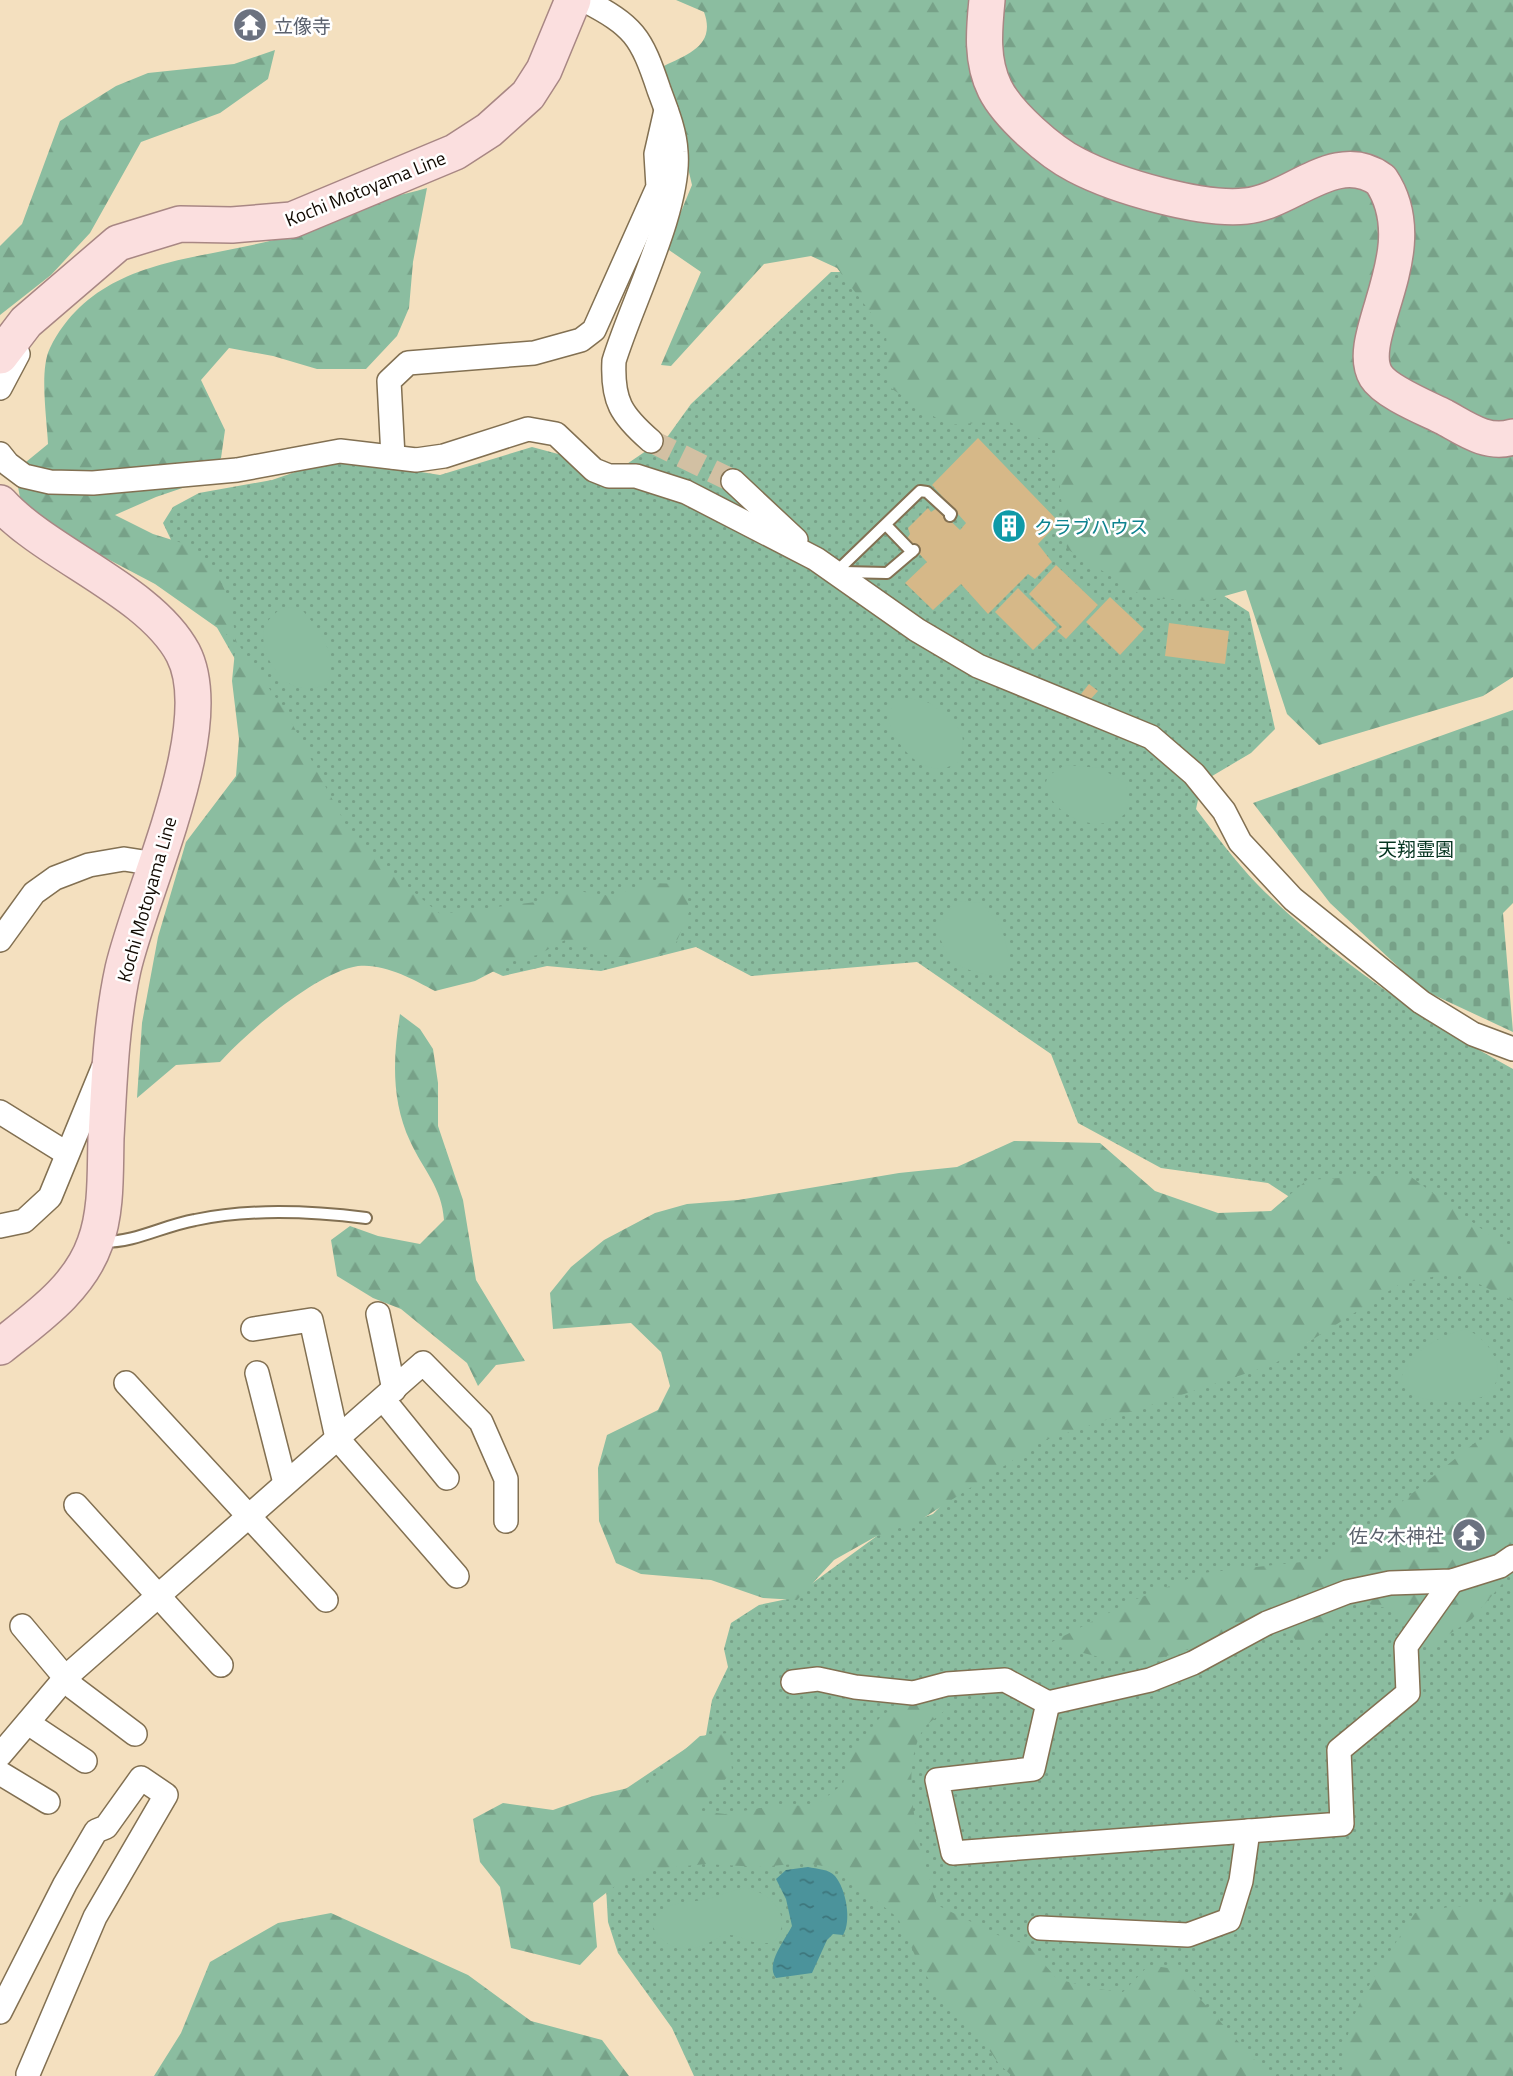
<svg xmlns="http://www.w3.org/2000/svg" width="1513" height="2076" font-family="'Titillium Web','Noto Sans JP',sans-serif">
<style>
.grass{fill:url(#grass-dots)}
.forest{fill:url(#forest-firs)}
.cemetery{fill:url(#cemetery-stones)}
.park{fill:#8bbda0}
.water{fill:url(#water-ripples)}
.building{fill:#d6b888}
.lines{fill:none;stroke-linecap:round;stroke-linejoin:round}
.street-tunnel{stroke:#d2c0a3;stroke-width:23;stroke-dasharray:23 11;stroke-linecap:butt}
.lane-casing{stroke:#827052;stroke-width:14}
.street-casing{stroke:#827052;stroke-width:26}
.primary-casing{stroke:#a88784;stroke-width:38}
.lane{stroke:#fff;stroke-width:10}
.street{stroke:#fff;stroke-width:23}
.primary{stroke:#fbdfdf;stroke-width:35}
.labels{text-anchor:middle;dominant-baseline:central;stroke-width:5;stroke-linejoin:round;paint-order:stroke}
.worship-label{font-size:19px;fill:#5b616d;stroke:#fff;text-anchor:start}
.street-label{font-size:19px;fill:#110a02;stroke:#fff}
.culture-label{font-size:19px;fill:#0d838f;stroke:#fff;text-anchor:start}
.park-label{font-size:19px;fill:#063521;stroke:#fff}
</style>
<defs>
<pattern id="grass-dots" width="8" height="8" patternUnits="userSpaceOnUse" patternTransform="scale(1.75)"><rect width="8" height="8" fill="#8bbda0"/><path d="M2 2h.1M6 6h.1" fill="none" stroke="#77a188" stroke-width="1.8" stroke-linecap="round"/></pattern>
<pattern id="forest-firs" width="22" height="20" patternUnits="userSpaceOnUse" patternTransform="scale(1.75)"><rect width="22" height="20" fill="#8bbda0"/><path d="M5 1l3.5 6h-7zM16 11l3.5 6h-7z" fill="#77a188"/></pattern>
<pattern id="cemetery-stones" width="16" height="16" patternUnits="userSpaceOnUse" patternTransform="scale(1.75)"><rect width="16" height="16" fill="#8bbda0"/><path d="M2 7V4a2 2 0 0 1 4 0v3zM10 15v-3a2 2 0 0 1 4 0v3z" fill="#77a188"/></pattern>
<pattern id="water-ripples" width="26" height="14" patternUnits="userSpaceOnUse" patternTransform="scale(1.75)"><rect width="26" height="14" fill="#4b939b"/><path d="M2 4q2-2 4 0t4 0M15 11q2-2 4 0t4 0" fill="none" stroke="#3d767c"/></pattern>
</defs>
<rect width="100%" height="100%" fill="#f4e0bf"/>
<path class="grass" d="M831,272H857L1018,420L1059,437L1218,592L1249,612L1275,729L1251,753L1202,782L1196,809C1215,834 1235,861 1257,884C1327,955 1426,1022 1513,1069V2076H694L672,2028L618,1953L608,1922L602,1818L624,1790L706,1735L712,1700L728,1667L724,1649L731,1623L759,1605L792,1598L881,1533L933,1514L987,1459L1237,1375L1308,1342L1366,1302L1363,1245L1268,1183L1161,1168L1078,1123L1051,1054L917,962L751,976L696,947L601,971L547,966L503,976L436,946L403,926C320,794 229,664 163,523L173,507L199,493L272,480L348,454L396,468L440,475L532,447L618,470L668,436L691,404Z"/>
<g class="forest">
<path d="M676,0H1513V677L1483,696L1319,745L1287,714L1246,590L1207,601L1146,598L1067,549L1055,447L1008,421L947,425L889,387L886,333L837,268L811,256L764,264L671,366L661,365L701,272L666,248L692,185L664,66C689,54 716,45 704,12Z"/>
<path d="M275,50L268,79L220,113L141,142L90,233L51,275L0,315V246L22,224L60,121L116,86L148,73L234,64Z"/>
<path d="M427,188L413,262L409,308L397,336L366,369H317L273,356L229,348L201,380L225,430L221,458L197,483L156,497L115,515L153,534L195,547L218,576L230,601L236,641L287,714L347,827L373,858L440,914L536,902L570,890L612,896L648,883L683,884L690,910L673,950L642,960L606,955L565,940L538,955L517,959L475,981L435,991C413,979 384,963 358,966C317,972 247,1032 220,1062L176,1065L137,1098L142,1023L158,937L186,842L236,776L239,739L232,681L236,641L155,584L66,537L22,508L15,471L48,444C47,419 39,370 50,348C98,253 205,262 291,235C311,229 329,215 349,208C374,199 401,196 427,188Z"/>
<path d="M400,1014L420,1029L433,1049L438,1083V1126L463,1200L476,1280L525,1361L496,1365L478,1386L467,1363L401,1309L373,1298L337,1276L331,1240L350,1226L378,1236L420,1244L444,1220C442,1187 423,1170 410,1141C391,1100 393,1057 400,1014Z"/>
<path d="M1014,1141L1100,1143L1155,1191L1218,1213L1271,1211L1307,1180L1407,1174L1513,1252V1301L1455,1272L1400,1284L1274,1364L1043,1441L922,1519L875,1537L834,1560L797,1600L763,1598L711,1580L641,1574L616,1563L599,1521L598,1468L607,1435L658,1410L670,1386L661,1352L631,1323L553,1329L550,1293L571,1267L604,1240L655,1213L687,1204L738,1200L899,1173L957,1167Z"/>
<path d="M1513,1430V1571L1472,1619L1430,1647L1394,1610L1356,1601L1304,1656L1292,1634L1250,1629L1151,1661L1099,1657L1048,1644L1134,1600L1203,1573L1320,1560L1378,1521L1477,1441Z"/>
<path d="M918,1700L945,1710C939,1716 929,1722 924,1728C895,1774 923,1857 937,1905L1004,1938L1027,1944L1057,1979L1097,1989L1123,1992L1149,1965L1180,1970L1201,2000L1269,2076H1012L999,2064L974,2029L942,2001L918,1962L898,1918L835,1868L805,1863L759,1867L706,1864L655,1869L619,1883L593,1903L597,1947L580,1965L511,1948L500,1887L480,1862L473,1819L503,1803L553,1810L593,1796L646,1784L700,1736L729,1733L732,1771L700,1811L725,1814L779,1805L815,1806L843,1784L850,1754L883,1714Z"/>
<path d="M1513,1883V2076H1344C1338,2018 1386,1960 1415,1913L1449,1907L1500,1904Z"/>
<path d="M331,1913L468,1975L531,2021L602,2040L629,2076H154L181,2033L210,1962L278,1923Z"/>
</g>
<path class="cemetery" d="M1513,710V903L1503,913L1513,1032L1423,990L1330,903L1253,803Z"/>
<g class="park">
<path d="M299,607C319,627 340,657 327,685C316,688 305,690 294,686C275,679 256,644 266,624C269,618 276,613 281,608Z"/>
<path d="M902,698C926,700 928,700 946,716C965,732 965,735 960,760C928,787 892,745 887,713Z"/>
<path d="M1065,765L1100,768L1125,783L1129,797L1126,813C1099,837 1053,817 1045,785L1048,776Z"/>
<path d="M954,901L982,903L1002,929L1011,965L996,976C955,969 949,964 935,925L947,915Z"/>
<path d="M1466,1329C1489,1339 1513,1373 1487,1394C1474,1405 1427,1402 1413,1395C1405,1392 1403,1385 1401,1378C1412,1351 1438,1336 1466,1329Z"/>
<path d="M745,1888C771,1892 795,1917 774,1942C750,1947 743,1934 726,1935C718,1936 709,1944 701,1946C680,1953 661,1946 652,1925C663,1897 688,1905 711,1898C723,1894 733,1890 745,1888Z"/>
</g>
<path class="water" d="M808,1867C817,1869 829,1869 835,1876C846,1889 852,1921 843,1935L833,1934L827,1940L812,1973L776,1978C765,1964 785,1940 792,1926L786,1899L776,1879L786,1870Z"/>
<g class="building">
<path d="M258,11L261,35L242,38L239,14Z"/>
<path d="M978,438L1059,522L1038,544L1052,562L1035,579L1028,574L988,614L961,584L933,610L905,583L927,562L906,540L910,534L908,528L928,508L931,512L937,508L960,530L966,523L932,485Z"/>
<path d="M1056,565L1098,605L1066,639L1057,631L1062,627L1029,594Z"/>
<path d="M1018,588L1057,627L1033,650L995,612Z"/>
<path d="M1110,597L1144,629L1120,655L1086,622Z"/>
<path d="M1169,623L1229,631L1225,664L1165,656Z"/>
<path d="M1089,684L1098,691L1089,701L1081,694Z"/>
<path d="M1469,1520L1484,1536L1470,1550L1454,1533Z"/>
</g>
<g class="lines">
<path class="street-tunnel" d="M651,441L733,481"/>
<g class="lane-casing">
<g id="lane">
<path d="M886,525L912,552"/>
<path d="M837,571L920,491L927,492L951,514L950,516"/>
<path d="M843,572L887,573L914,550"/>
<path d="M102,1242C137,1242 162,1226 195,1220C251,1208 310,1211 366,1218"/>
</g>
</g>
<g class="street-casing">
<g id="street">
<path d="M584,0C634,26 641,36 659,90C666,109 675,131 676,152C681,207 631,305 614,361C612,401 621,415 651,441"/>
<path d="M0,388L18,354L14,344"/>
<path d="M0,454L8,464L24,476L50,482L93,483L237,470L340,451L416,460L444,456L528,429L556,434L594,470L609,476H636L686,492L816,559L917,630L978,666L1151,737L1194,774L1224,811L1240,842L1293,899L1421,1002L1473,1034L1513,1049"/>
<path d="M393,457L389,381L408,363L534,353L581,340L594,330L658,187L656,154L666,110"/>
<path d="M733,481L796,540"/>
<path d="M0,940L34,893L55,878L89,865L124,859L156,864"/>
<path d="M0,1112L66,1153"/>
<path d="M0,1226L24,1221L50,1197L103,1068"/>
<path d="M378,1314L394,1390"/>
<path d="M253,1329L311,1320L337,1438L457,1576"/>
<path d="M257,1373L285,1483"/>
<path d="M126,1383L326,1600"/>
<path d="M383,1399L447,1478"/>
<path d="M76,1505L221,1665"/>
<path d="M22,1626L74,1688L135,1734"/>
<path d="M793,1682L818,1679L855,1687L913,1693L947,1684L1005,1680L1048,1703L1150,1680L1193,1663L1267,1623L1347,1592L1390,1583L1452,1581L1500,1566L1513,1557"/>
<path d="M1048,1703L1033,1769L937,1780L953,1853L1342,1824L1339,1750L1408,1693L1406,1646L1452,1581"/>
<path d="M28,1723L85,1761"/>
<path d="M0,1755L67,1676L423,1363L481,1422L506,1479V1521"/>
<path d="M0,1773L48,1802"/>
<path d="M1040,1928L1188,1935L1229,1920L1241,1881L1248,1831"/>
<path d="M0,2012L65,1884L96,1831L106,1827L141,1778L166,1795L95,1917L28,2074"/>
</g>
</g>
<g class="primary-casing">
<g id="primary">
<path d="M987,0C984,30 981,61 995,89C1008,115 1050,152 1076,165C1116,186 1202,211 1246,206C1291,202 1336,147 1381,180C1428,250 1352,337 1376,376C1386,392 1426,408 1444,417C1466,429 1487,445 1513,437"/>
<path d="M0,356L26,322L118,243L180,224L232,225L292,220L455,152L489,130L528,95L544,70L573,0"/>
<path d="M0,503C47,555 150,591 183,653C221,726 141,890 123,969C111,1024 109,1082 106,1138C105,1171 107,1211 95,1243C79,1289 36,1318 0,1347"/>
</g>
</g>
<use href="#lane" class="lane"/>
<use href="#street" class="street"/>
<use href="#primary" class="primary"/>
</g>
<defs>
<g id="temple-disc" transform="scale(1.75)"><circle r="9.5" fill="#6b7280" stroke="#fff"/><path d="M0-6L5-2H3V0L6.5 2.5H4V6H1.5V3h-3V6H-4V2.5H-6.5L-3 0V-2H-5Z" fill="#fff"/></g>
<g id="building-disc" transform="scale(1.75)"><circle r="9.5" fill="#0f9aa8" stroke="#fff"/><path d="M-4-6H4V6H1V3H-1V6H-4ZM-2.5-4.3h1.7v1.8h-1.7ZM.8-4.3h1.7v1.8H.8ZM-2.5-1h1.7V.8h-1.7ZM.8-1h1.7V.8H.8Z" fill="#fff"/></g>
</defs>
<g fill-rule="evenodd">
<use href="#temple-disc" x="250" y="25"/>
<use href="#building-disc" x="1009" y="526"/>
<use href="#temple-disc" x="1469" y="1535"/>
</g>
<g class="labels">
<g class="worship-label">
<text x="274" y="25">立像寺</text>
<text x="1444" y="1535" text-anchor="end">佐々木神社</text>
</g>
<g class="street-label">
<text transform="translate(365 188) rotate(-22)">Kochi Motoyama Line</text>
<text transform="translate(146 899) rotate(-74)">Kochi Motoyama Line</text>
</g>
<g class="culture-label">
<text x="1034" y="526">クラブハウス</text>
</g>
<g class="park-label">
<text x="1416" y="848">天翔霊園</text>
</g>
</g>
</svg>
